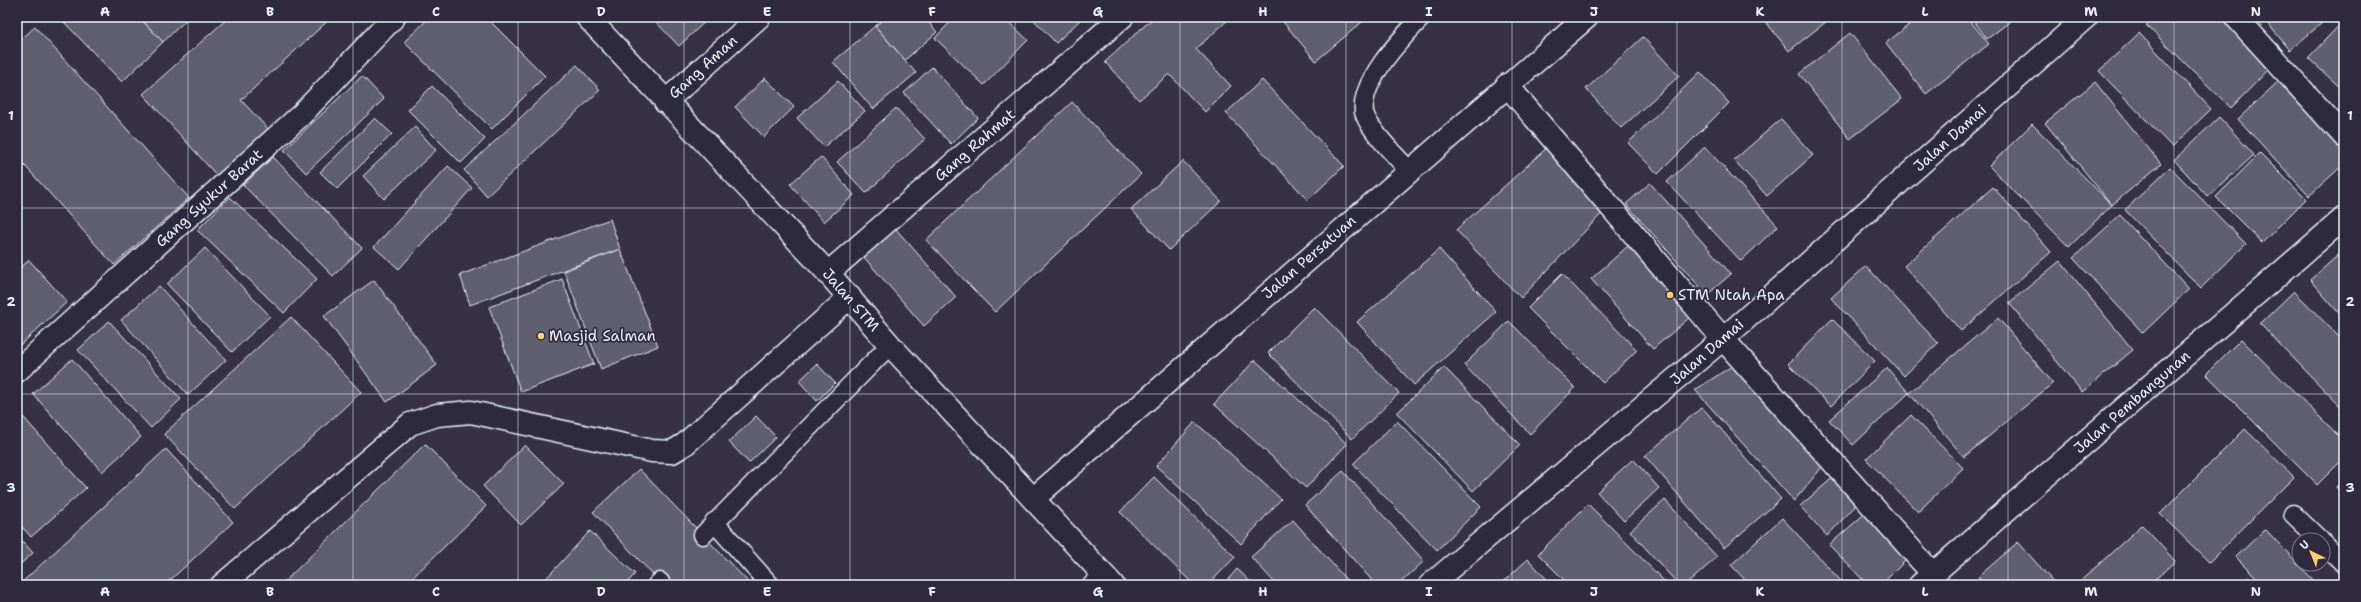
<svg xmlns="http://www.w3.org/2000/svg" width="2361" height="602" font-family="'Shantell Sans',sans-serif">
<style>
.building{fill:#605e6e;stroke:#e8f1f8}
.lines{fill:none;stroke-linecap:round;stroke-linejoin:round}
.service-casing{stroke:#e8f1f8;stroke-width:21}
.minor-casing{stroke:#e8f1f8;stroke-width:25}
.tertiary-casing{stroke:#e8f1f8;stroke-width:25}
.service{stroke:#2f2a3d;stroke-width:18}
.minor{stroke:#2f2a3d;stroke-width:22}
.tertiary{stroke:#2f2a3d;stroke-width:22}
.grid{fill:none;stroke:#e8f1f8;stroke-width:1;stroke-opacity:0.55}
.poi-dot{fill:#ffd166;stroke:#2f2a3d;stroke-width:1.5}
.labels{text-anchor:middle;dominant-baseline:central;stroke-width:3.5;stroke-linejoin:round;paint-order:stroke}
.street-label{font-size:15px;fill:#e8f1f8;stroke:#2f2a3d}
.poi-label{font-size:15px;fill:#e8f1f8;stroke:#2f2a3d;text-anchor:start}
.neatline{fill:none;stroke:#e8f1f8;stroke-width:1.5}
.grid-label{font-size:13px;text-anchor:middle;font-weight:bold;fill:#e8f1f8}
</style>
<rect width="100%" height="100%" fill="#363244"/>
<filter id="ink" filterUnits="userSpaceOnUse"><feTurbulence type="fractalNoise" baseFrequency=".025" numOctaves="2"/><feDisplacementMap in="SourceGraphic" scale="8" xChannelSelector="R" yChannelSelector="G"/><feConvolveMatrix kernelMatrix="1 2 1 2 8 2 1 2 1" color-interpolation-filters="sRGB"/></filter>
<g filter="url(#ink)">
<g class="building">
<path d="M59,17H139L163,42L122,82Z"/>
<path d="M139,17H189L163,42Z"/>
<path d="M229,17H332L241,100L270,131L219,178L143,94Z"/>
<path d="M430,17H486L545,76L492,129L404,42Z"/>
<path d="M651,17H710L679,46Z"/>
<path d="M886,17H924L937,32L905,60L875,26Z"/>
<path d="M955,17H1003L1028,40L984,85L935,38Z"/>
<path d="M1031,17H1083L1056,43Z"/>
<path d="M1154,17H1231L1196,49L1231,86L1205,112L1169,74L1139,100L1105,62Z"/>
<path d="M1279,17H1368L1316,61Z"/>
<path d="M1762,17H1832L1789,51Z"/>
<path d="M1919,17H1967L1989,44L1926,94L1886,43Z"/>
<path d="M1971,17H2016L1987,39Z"/>
<path d="M2154,17H2227L2274,64L2231,108L2146,25Z"/>
<path d="M2262,17H2329L2290,50Z"/>
<path d="M2344,20V91L2308,58Z"/>
<path d="M875,26L916,73L873,109L833,62Z"/>
<path d="M35,27L189,198L114,265L17,157V43Z"/>
<path d="M1850,33L1902,99L1850,139L1799,74Z"/>
<path d="M2139,33L2211,109L2172,147L2099,71Z"/>
<path d="M1643,37L1679,76L1621,128L1586,89Z"/>
<path d="M577,65L600,90L487,196L464,170Z"/>
<path d="M932,67L978,118L951,144L904,93Z"/>
<path d="M1700,72L1729,103L1658,174L1628,143Z"/>
<path d="M362,76L384,99L306,173L284,150Z"/>
<path d="M765,78L794,107L764,137L735,107Z"/>
<path d="M2282,78L2344,144V164L2309,196L2238,119Z"/>
<path d="M1262,80L1344,166L1308,200L1226,113Z"/>
<path d="M838,81L865,111L824,147L797,118Z"/>
<path d="M2095,82L2161,164L2112,205L2045,123Z"/>
<path d="M432,86L485,139L461,163L408,110Z"/>
<path d="M1072,102L1141,174L995,312L926,240Z"/>
<path d="M896,108L925,139L866,193L837,162Z"/>
<path d="M2219,117L2254,155L2208,197L2174,160Z"/>
<path d="M375,118L392,134L337,189L320,172Z"/>
<path d="M1781,119L1813,155L1767,196L1734,160Z"/>
<path d="M2032,124L2112,205L2069,247L1989,166Z"/>
<path d="M415,127L436,150L384,199L363,176Z"/>
<path d="M1550,145L1607,208L1521,298L1456,230Z"/>
<path d="M1705,147L1778,226L1741,261L1667,182Z"/>
<path d="M2260,153L2306,199L2262,243L2216,197Z"/>
<path d="M273,157L362,248L333,276L243,185Z"/>
<path d="M821,157L854,195L824,222L790,184Z"/>
<path d="M1183,161L1221,201L1169,250L1131,209Z"/>
<path d="M448,166L472,188L399,269L374,247Z"/>
<path d="M2170,167L2246,244L2201,288L2125,210Z"/>
<path d="M1650,183L1731,274L1707,295L1626,204Z"/>
<path d="M1993,187L2051,252L1961,331L1904,266Z"/>
<path d="M230,197L317,279L284,313L197,230Z"/>
<path d="M2120,215L2189,289L2143,333L2073,258Z"/>
<path d="M610,219L620,249L470,305L460,275Z"/>
<path d="M894,227L956,297L924,326L862,255Z"/>
<path d="M1628,246L1690,317L1653,349L1591,279Z"/>
<path d="M205,248L270,316L232,352L167,284Z"/>
<path d="M620,249L658,346L601,369L564,271Z"/>
<path d="M1439,249L1496,312L1414,385L1357,322Z"/>
<path d="M2344,250V319L2310,280Z"/>
<path d="M29,260L67,302L17,348V271Z"/>
<path d="M2060,261L2133,350L2082,392L2009,303Z"/>
<path d="M1866,266L1938,343L1904,376L1831,298Z"/>
<path d="M1562,274L1637,350L1603,383L1528,308Z"/>
<path d="M562,279L594,364L521,392L489,307Z"/>
<path d="M374,280L437,365L387,402L324,316Z"/>
<path d="M159,286L226,360L188,395L121,320Z"/>
<path d="M2294,291L2344,342V410L2260,324Z"/>
<path d="M1314,307L1399,393L1352,439L1268,353Z"/>
<path d="M291,317L361,392L235,509L164,434Z"/>
<path d="M1998,318L2053,383L1964,457L1909,393Z"/>
<path d="M1832,319L1875,361L1831,406L1788,364Z"/>
<path d="M109,321L181,399L151,428L78,350Z"/>
<path d="M1509,321L1575,388L1530,434L1464,365Z"/>
<path d="M2241,339L2344,441V458L2317,485L2206,374Z"/>
<path d="M72,359L141,437L102,472L33,394Z"/>
<path d="M1255,360L1347,444L1306,488L1214,404Z"/>
<path d="M1738,362L1827,461L1794,501L1695,390Z"/>
<path d="M817,364L835,383L817,401L799,381Z"/>
<path d="M1444,367L1520,445L1473,491L1397,413Z"/>
<path d="M1887,368L1909,393L1853,445L1829,420Z"/>
<path d="M1702,407L1781,499L1724,548L1645,456Z"/>
<path d="M17,410L86,488L31,537L17,521Z"/>
<path d="M1911,415L1963,468L1918,512L1866,459Z"/>
<path d="M756,416L776,437L749,463L729,442Z"/>
<path d="M1397,421L1481,507L1437,550L1353,464Z"/>
<path d="M1195,422L1281,499L1241,544L1156,466Z"/>
<path d="M2245,429L2294,477L2209,562L2160,514Z"/>
<path d="M425,444L486,506L405,585H281Z"/>
<path d="M525,445L564,484L521,525L483,486Z"/>
<path d="M166,449L233,522L165,585H19Z"/>
<path d="M1633,459L1659,488L1624,521L1597,492Z"/>
<path d="M639,469L751,585H663L593,512Z"/>
<path d="M1343,471L1424,561L1398,585H1376L1305,505Z"/>
<path d="M1837,474L1861,500L1827,536L1800,506Z"/>
<path d="M1154,477L1235,557L1208,585H1194L1120,512Z"/>
<path d="M2344,479V496L2336,487Z"/>
<path d="M1665,500L1717,557L1686,585H1679L1630,531Z"/>
<path d="M1588,504L1668,585H1569L1538,554Z"/>
<path d="M1869,510L1911,555L1881,585H1868L1829,545Z"/>
<path d="M1782,518L1841,581L1837,585H1750L1731,565Z"/>
<path d="M1293,520L1351,585H1277L1251,557Z"/>
<path d="M2142,525L2175,561L2149,585H2076Z"/>
<path d="M2265,529L2318,585H2264L2236,557Z"/>
<path d="M590,531L635,574L625,585H540Z"/>
<path d="M17,535L33,553L17,567Z"/>
<path d="M2018,542L2056,585H1985L1978,577Z"/>
<path d="M1528,559L1552,585H1500Z"/>
<path d="M1237,569L1254,585H1223Z"/>
<path d="M2249,576L2257,585H2239Z"/>
</g>
<g class="lines">
<g class="service-casing">
<g id="service">
<path d="M1409,170C1398,159 1367,127 1364,112C1360,80 1403,37 1422,17"/>
<path d="M2293,514L2320,540"/>
<path d="M714,522L770,585"/>
<path d="M703,535L890,345"/>
<path d="M2323,543L2344,564"/>
<path d="M657,585L660,582"/>
<path d="M1092,585L1104,575"/>
</g>
</g>
<g class="minor-casing">
<g id="minor">
<path d="M2236,17L2344,136"/>
<path d="M1507,85L1723,339L1933,574"/>
<path d="M665,102L759,17"/>
<path d="M828,273L1122,17"/>
<path d="M17,371L301,115L394,17"/>
<path d="M1033,499L1587,17"/>
<path d="M222,585L410,424L437,415L471,412L652,451L672,452L685,444L850,297"/>
<path d="M1430,585L1723,339L2086,17"/>
<path d="M1920,585L2344,218"/>
</g>
</g>
<g class="tertiary-casing">
<path id="tertiary" d="M587,17L828,273L890,345L1113,585"/>
</g>
<use href="#service" class="service"/>
<use href="#minor" class="minor"/>
<use href="#tertiary" class="tertiary"/>
</g>
</g>
<path class="grid" d="M188,17V585M353,17V585M518,17V585M684,17V585M850,17V585M1015,17V585M1180,17V585M1346,17V585M1512,17V585M1677,17V585M1842,17V585M2008,17V585M2174,17V585M17,208H2344M17,394H2344"/>
<g class="poi-dot">
<circle cx="1670" cy="295" r="4"/>
<circle cx="541" cy="336" r="4"/>
</g>
<g class="labels">
<g class="street-label">
<text transform="translate(703 67) rotate(-42)">Gang Aman</text>
<text transform="translate(1950 138) rotate(-42)">Jalan Damai</text>
<text transform="translate(975 145) rotate(-41)">Gang Rahmat</text>
<text transform="translate(209 198) rotate(-42)">Gang Syukur Barat</text>
<text transform="translate(1309 257) rotate(-41)">Jalan Persatuan</text>
<text transform="translate(851 300) rotate(49)">Jalan STM</text>
<text transform="translate(1707 352) rotate(-41)">Jalan Damai</text>
<text transform="translate(2132 402) rotate(-41)">Jalan Pembangunan</text>
</g>
<g class="poi-label">
<text x="1678" y="295">STM Ntah Apa</text>
<text x="549" y="336">Masjid Salman</text>
</g>
</g>
<rect width="2361" height="602" fill="none" stroke="#2f2a3d" stroke-width="44"/>
<g transform="translate(2311 552) rotate(317)"><circle r="19" fill="#2f2a3d" stroke="#797a88"/>
<path d="M0-3L7 15L0 10L-7 15Z" fill="#ffd166"/>
<text y="-6" font-size="11" font-weight="bold" text-anchor="middle" fill="#e8f1f8">U</text>
</g>
<rect x="22" y="22" width="2317" height="558" class="neatline"/>
<g class="grid-label">
<text x="105" y="16">A</text>
<text x="270" y="16">B</text>
<text x="436" y="16">C</text>
<text x="601" y="16">D</text>
<text x="767" y="16">E</text>
<text x="932" y="16">F</text>
<text x="1098" y="16">G</text>
<text x="1263" y="16">H</text>
<text x="1429" y="16">I</text>
<text x="1594" y="16">J</text>
<text x="1760" y="16">K</text>
<text x="1925" y="16">L</text>
<text x="2091" y="16">M</text>
<text x="2256" y="16">N</text>
<text x="11" y="120">1</text>
<text x="2350" y="120">1</text>
<text x="11" y="306">2</text>
<text x="2350" y="306">2</text>
<text x="11" y="492">3</text>
<text x="2350" y="492">3</text>
<text x="105" y="596">A</text>
<text x="270" y="596">B</text>
<text x="436" y="596">C</text>
<text x="601" y="596">D</text>
<text x="767" y="596">E</text>
<text x="932" y="596">F</text>
<text x="1098" y="596">G</text>
<text x="1263" y="596">H</text>
<text x="1429" y="596">I</text>
<text x="1594" y="596">J</text>
<text x="1760" y="596">K</text>
<text x="1925" y="596">L</text>
<text x="2091" y="596">M</text>
<text x="2256" y="596">N</text>
</g>
</svg>
